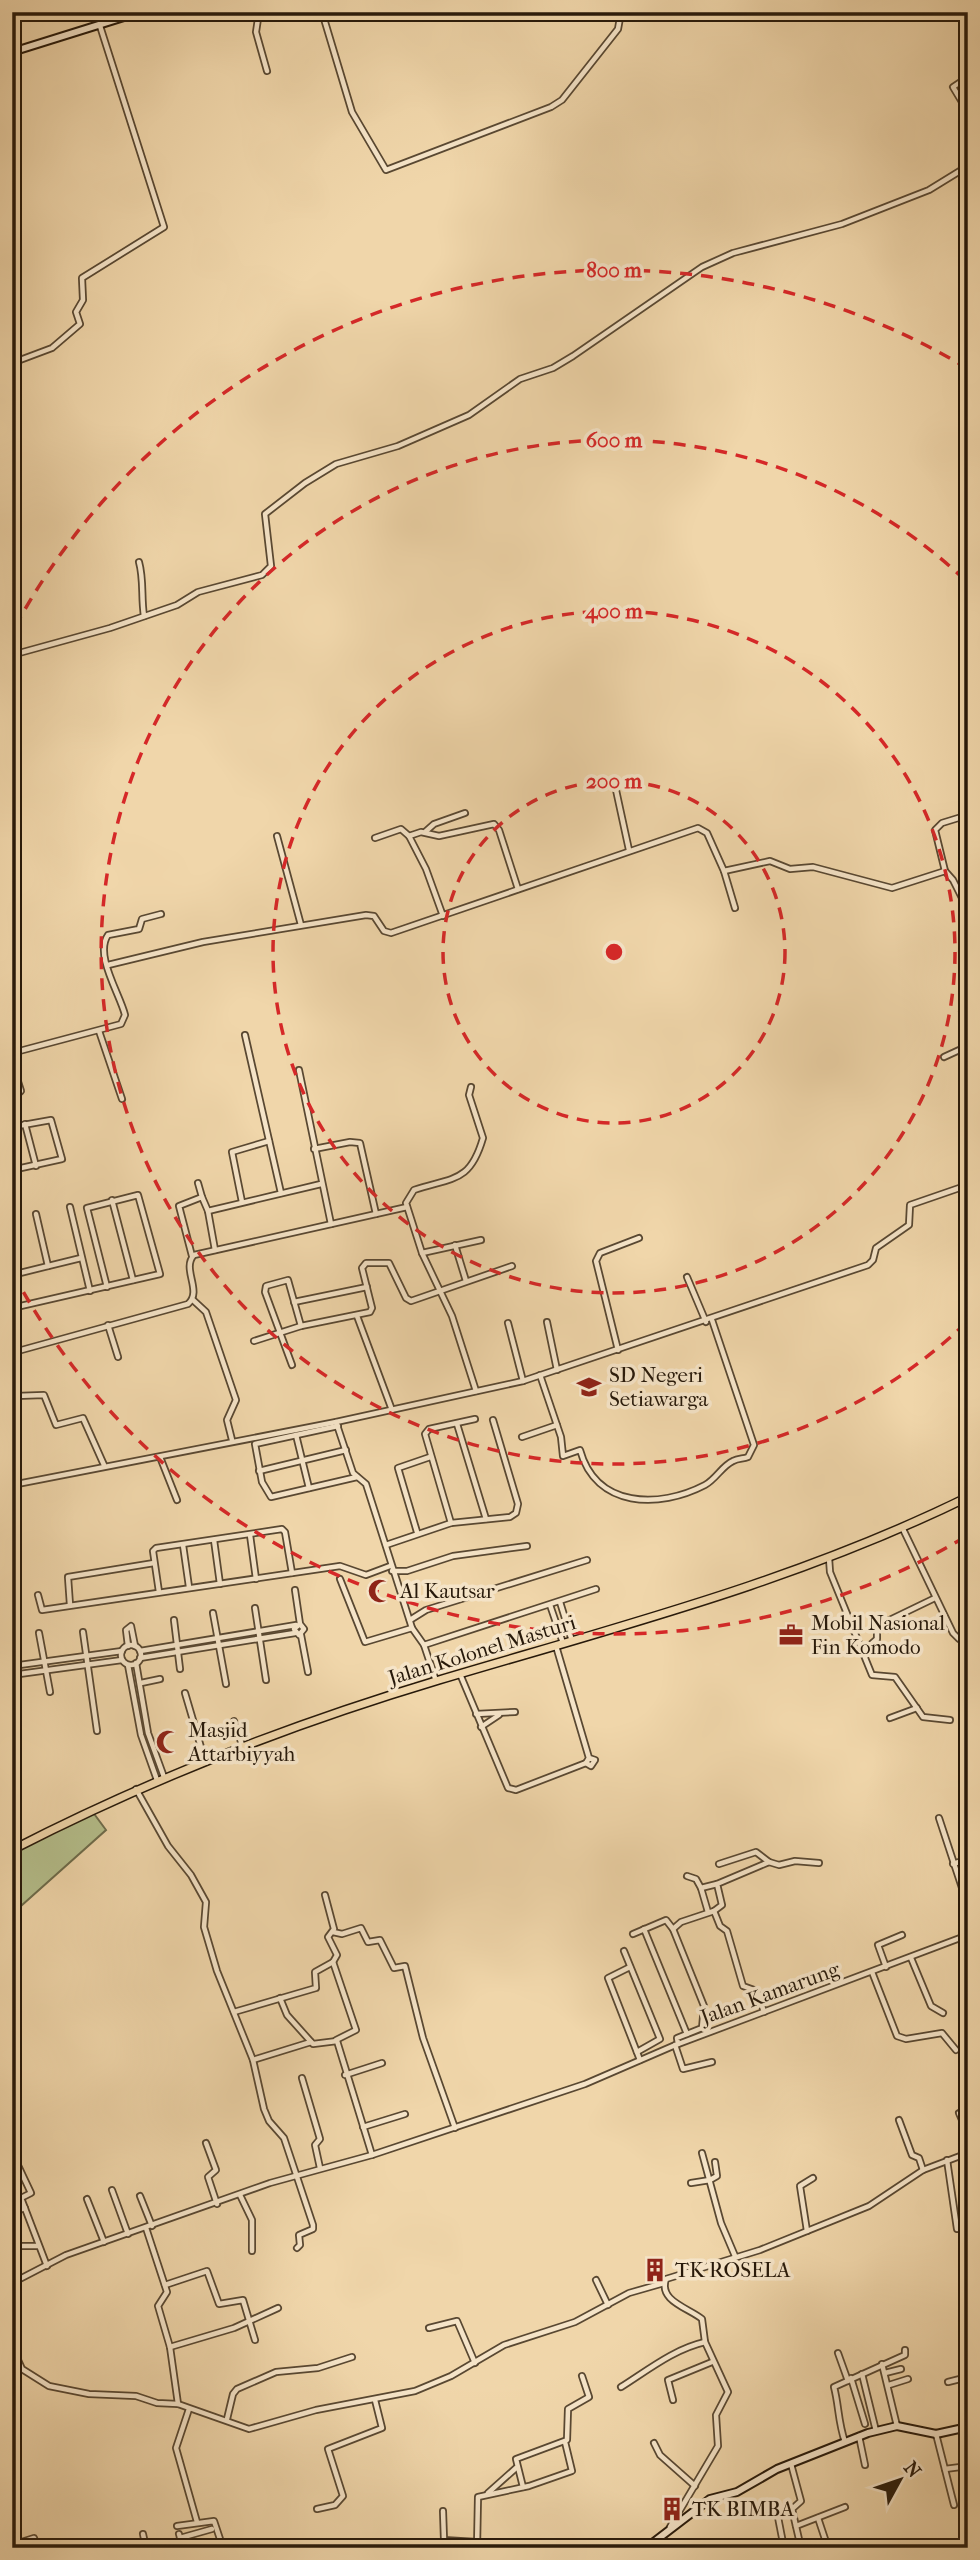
<svg xmlns="http://www.w3.org/2000/svg" width="980" height="2560" font-family="'IM FELL French Canon',serif">
<style>
.green{fill:#b5bf8c;stroke:#6e6c4b;stroke-width:2}
.lines{fill:none;stroke-linecap:round;stroke-linejoin:round}
.stream{stroke:#6c7969;stroke-width:2}
.street-casing{stroke:#594832;stroke-width:8}
.secondary-casing{stroke:#27190a;stroke-width:10}
.primary-casing{stroke:#27190a;stroke-width:10}
.street{stroke:#f5e4c8;stroke-width:4.5}
.secondary{stroke:#f5e4c8;stroke-width:6}
.primary{stroke:#f0d6aa;stroke-width:7}
.ring{fill:none;stroke:#d62828;stroke-width:3.5;stroke-dasharray:12 9}
.labels{text-anchor:middle;dominant-baseline:central;stroke-width:7;stroke-linejoin:round;paint-order:stroke}
.poi-label{font-size:21px;fill:#27190a;stroke:#f5e4c8;text-anchor:start}
.street-label{font-size:21px;fill:#27190a;stroke:#f5e4c8}
.centre{fill:#d62828;stroke:#f5e4c8;stroke-width:3.5}
.ring-label{font-size:21px;text-anchor:middle;font-weight:bold;fill:#d62828;stroke:#f5e4c8;stroke-width:7;stroke-linejoin:round;paint-order:stroke}
</style>
<rect width="100%" height="100%" fill="#f0d6aa"/>
<filter id="stains"><feTurbulence type="fractalNoise" baseFrequency=".00286" numOctaves="4"/><feColorMatrix values="0 0 0 0 .2 0 0 0 0 .09 0 0 0 0 .02 0 0 0 .5 -.17"/></filter>
<radialGradient id="worn" r=".72"><stop offset=".6" stop-color="#630" stop-opacity="0"/><stop offset="1" stop-color="#630" stop-opacity=".3"/></radialGradient>
<path class="green" d="M92,1811L106,1830L12,1914V1853Z"/>
<g class="lines">
<path class="stream" d="M914,2548L925,2543L968,2539"/>
<g class="street-casing">
<g id="street">
<path d="M259,12L256,32L267,71"/>
<path d="M322,12L352,112L386,170L551,107L562,100L618,29L621,12"/>
<path d="M968,77L953,87L968,112"/>
<path d="M12,363L52,348L80,324L76,312L83,300L82,278L164,227L100,26"/>
<path d="M139,562C144,580 141,597 144,616"/>
<path d="M12,655L110,628L177,605L198,592L262,575L271,566L265,514L305,483L336,464L398,446L469,415L520,379L553,368L573,356L702,267L733,253L842,224L929,190L968,166"/>
<path d="M616,790L629,850"/>
<path d="M425,832L434,824L465,813"/>
<path d="M277,836L301,925"/>
<path d="M375,838L401,829L409,836"/>
<path d="M724,871L735,908"/>
<path d="M945,871L935,830L942,823L968,815"/>
<path d="M443,916L426,869L409,836L421,832L439,836L494,824L499,830L518,889"/>
<path d="M108,965L203,942L366,915L374,916L384,931L391,933L698,828L707,833L724,871L770,861L790,869L813,867L892,888L945,871L953,880L968,910"/>
<path d="M962,1012L968,1010"/>
<path d="M99,1031L122,1099"/>
<path d="M245,1035L281,1193"/>
<path d="M12,1053L121,1024L125,1015C120,994 94,955 108,935L139,929L142,919L161,914"/>
<path d="M944,1057L968,1046"/>
<path d="M12,1063L21,1091L12,1099"/>
<path d="M299,1070L331,1224"/>
<path d="M471,1087L469,1095L483,1138C470,1183 453,1177 414,1190L406,1203L422,1253L452,1316L476,1391"/>
<path d="M25,1124L36,1166"/>
<path d="M12,1127L51,1120L62,1159L12,1170"/>
<path d="M314,1149L350,1142L360,1143L376,1214"/>
<path d="M198,1183L202,1197"/>
<path d="M112,1200L133,1280"/>
<path d="M242,1202L232,1152L269,1141"/>
<path d="M70,1207L90,1291"/>
<path d="M208,1211L321,1184"/>
<path d="M36,1214L48,1266"/>
<path d="M455,1245L466,1281"/>
<path d="M422,1253L481,1240"/>
<path d="M12,1255L20,1273L81,1258"/>
<path d="M192,1256L179,1206L202,1197L208,1211L215,1250"/>
<path d="M687,1277L706,1322"/>
<path d="M193,1300L206,1312L236,1400L227,1420L232,1440"/>
<path d="M294,1302L367,1287"/>
<path d="M12,1308L160,1274L138,1195L87,1208L107,1287"/>
<path d="M357,1316L392,1410"/>
<path d="M547,1322L557,1370"/>
<path d="M508,1323L523,1381"/>
<path d="M108,1325L118,1357"/>
<path d="M12,1341L18,1351L188,1304C203,1291 181,1269 194,1255L407,1207"/>
<path d="M254,1341L301,1326L370,1312L372,1308L362,1268L366,1263H389L406,1298L411,1301L512,1266"/>
<path d="M618,1350L596,1261L600,1253L639,1238"/>
<path d="M292,1365L265,1292L266,1286L288,1280L301,1326"/>
<path d="M540,1375L561,1437L563,1456L580,1450C596,1508 659,1509 705,1485C716,1479 722,1466 733,1461C738,1458 743,1459 748,1457L754,1445L712,1320"/>
<path d="M16,1396L44,1395L56,1425L83,1418L104,1465"/>
<path d="M336,1422L353,1473L366,1484L412,1628L424,1645L436,1681"/>
<path d="M457,1424L486,1519"/>
<path d="M338,1426L255,1444L262,1482L271,1497L357,1477"/>
<path d="M296,1435L309,1488"/>
<path d="M522,1437L557,1425"/>
<path d="M160,1457L177,1500"/>
<path d="M259,1471L346,1450"/>
<path d="M12,1485L336,1422L523,1381L868,1265L873,1260L876,1248L909,1225L910,1205L968,1185"/>
<path d="M963,1500L968,1512"/>
<path d="M451,1523L425,1434L429,1429L475,1419"/>
<path d="M902,1527L953,1633L959,1639L968,1636"/>
<path d="M417,1532L398,1468L430,1457"/>
<path d="M250,1535L256,1579"/>
<path d="M214,1540L220,1584"/>
<path d="M183,1545L189,1587"/>
<path d="M386,1545L451,1523L510,1517L516,1513L518,1504L493,1420"/>
<path d="M829,1558L830,1572L872,1675L895,1677L923,1717L950,1720"/>
<path d="M392,1571H407L453,1556L527,1546"/>
<path d="M340,1579L365,1642L412,1628"/>
<path d="M295,1590L300,1624L304,1629L299,1635L294,1629L300,1624"/>
<path d="M159,1592L153,1551L156,1548L282,1529L285,1532L292,1573"/>
<path d="M38,1595L42,1610L340,1566L366,1575L390,1566"/>
<path d="M560,1602L572,1641"/>
<path d="M70,1605L68,1577L154,1563"/>
<path d="M550,1605L563,1643"/>
<path d="M255,1608L266,1680"/>
<path d="M213,1613L226,1684"/>
<path d="M174,1620L180,1669"/>
<path d="M410,1620L426,1610L587,1560"/>
<path d="M83,1632L97,1731"/>
<path d="M39,1633L50,1692"/>
<path d="M301,1635L308,1672"/>
<path d="M424,1645L596,1589"/>
<circle cx="131" cy="1655" r="10"/>
<path d="M128,1646L126,1630L131,1626L135,1646"/>
<path d="M556,1646L589,1758L595,1760L591,1766L586,1763L589,1758"/>
<path d="M140,1651L296,1625"/>
<path d="M862,1652L877,1639V1626L935,1598"/>
<path d="M140,1658L295,1633"/>
<path d="M136,1663L148,1733L164,1777"/>
<path d="M128,1665L141,1735L157,1780"/>
<path d="M12,1666L122,1651"/>
<path d="M460,1674L508,1788L516,1790L586,1763"/>
<path d="M12,1675L122,1660"/>
<path d="M141,1683L160,1679"/>
<path d="M185,1693L205,1761"/>
<path d="M476,1714L515,1712"/>
<path d="M890,1718L917,1708"/>
<path d="M234,1721L243,1748"/>
<path d="M481,1727L499,1715"/>
<path d="M136,1789L168,1846L191,1875L206,1902L204,1927L217,1971L253,2060L264,2109L269,2121L284,2138L313,2225V2229L299,2235L300,2245L297,2248"/>
<path d="M939,1818L968,1906"/>
<path d="M719,1864L756,1852L769,1862"/>
<path d="M953,1864L968,1859"/>
<path d="M687,1876L696,1879L701,1888L717,1884"/>
<path d="M701,1888L708,1912"/>
<path d="M644,1929L687,2034"/>
<path d="M673,1929L681,1922L714,1911"/>
<path d="M333,1932L342,1934L361,1928L368,1942L380,1940L394,1968L405,1966L423,2038L455,2128"/>
<path d="M633,1934L666,1920L673,1929L704,2006L702,2028L677,2038L678,2044"/>
<path d="M624,1951L660,2039L637,2052"/>
<path d="M911,1958L931,2006L943,2013"/>
<path d="M333,1962L356,2030L336,2040"/>
<path d="M630,1967L608,1978L640,2060"/>
<path d="M886,1967L878,1945L902,1935"/>
<path d="M872,1972L897,2036L906,2039L942,2033L956,2050"/>
<path d="M280,1998L287,2015L313,2044L337,2041L372,2155"/>
<path d="M234,2012L316,1988L315,1972L333,1962L337,1955L328,1937L334,1929L325,1895"/>
<path d="M764,2012L757,1991L743,1986L727,1931L720,1926L714,1911L722,1905L717,1884L769,1862L779,1865L795,1861L819,1863"/>
<path d="M675,2045L683,2069L712,2062"/>
<path d="M253,2060L311,2042"/>
<path d="M345,2075L382,2063"/>
<path d="M302,2078L320,2139L315,2145L320,2168"/>
<path d="M959,2113L968,2134"/>
<path d="M899,2120L912,2155L919,2158L923,2170"/>
<path d="M363,2127L405,2114"/>
<path d="M206,2143L216,2170L208,2177L217,2204"/>
<path d="M702,2153L721,2223L735,2256"/>
<path d="M14,2157L31,2193L21,2198L47,2266"/>
<path d="M947,2160L957,2229"/>
<path d="M691,2183L710,2180L717,2176L715,2162"/>
<path d="M112,2190L128,2234"/>
<path d="M240,2195L252,2220V2251"/>
<path d="M140,2196L152,2226"/>
<path d="M87,2199L104,2242"/>
<path d="M12,2212L25,2208"/>
<path d="M146,2228L167,2292L158,2306L170,2347L178,2404"/>
<path d="M807,2231L800,2186L813,2178"/>
<path d="M12,2246H38"/>
<path d="M596,2280L608,2305"/>
<path d="M12,2283L66,2255L270,2183L372,2155L585,2084L673,2046L968,1935"/>
<path d="M165,2285L207,2271L219,2304L243,2300L255,2340"/>
<path d="M429,2328L457,2321L475,2363"/>
<path d="M12,2347L22,2369L49,2386L89,2394L136,2396L157,2403L178,2404L249,2429L316,2410L415,2391L451,2376L504,2345L575,2322L629,2293L664,2283"/>
<path d="M170,2347L234,2328L278,2308"/>
<path d="M838,2353L848,2381"/>
<path d="M882,2364L897,2426"/>
<path d="M885,2373L901,2369"/>
<path d="M862,2374L876,2431"/>
<path d="M851,2378L865,2424"/>
<path d="M948,2382L968,2377"/>
<path d="M889,2385L908,2379"/>
<path d="M621,2387C648,2370 674,2349 705,2342"/>
<path d="M673,2400L668,2380L712,2362"/>
<path d="M189,2409L176,2448L197,2522"/>
<path d="M227,2419L233,2394L237,2389L276,2372L318,2368L352,2357"/>
<path d="M936,2434L954,2505"/>
<path d="M859,2436L865,2465"/>
<path d="M845,2442C838,2422 839,2406 834,2387L905,2355V2350"/>
<path d="M654,2443L660,2455L695,2486"/>
<path d="M791,2464L801,2501L792,2509L801,2548"/>
<path d="M945,2469L968,2466"/>
<path d="M523,2487L516,2459L567,2440L568,2409L589,2397L582,2376"/>
<path d="M488,2493L516,2468"/>
<path d="M317,2509L335,2505L343,2496L328,2449L382,2428L375,2400"/>
<path d="M443,2511L444,2540L477,2542"/>
<path d="M777,2512L784,2548"/>
<path d="M818,2518L828,2548"/>
<path d="M177,2526L214,2521L223,2548"/>
<path d="M796,2526L845,2507"/>
<path d="M670,2527L718,2446L716,2415L728,2392L705,2342L702,2319C689,2308 658,2301 666,2279L760,2250L869,2206L923,2170L968,2153"/>
<path d="M143,2534L146,2548"/>
<path d="M179,2534L183,2548"/>
<path d="M180,2538L212,2529"/>
<path d="M12,2545L34,2538L37,2548"/>
<path d="M477,2548L478,2497L529,2486L572,2471L565,2442"/>
</g>
</g>
<g class="secondary-casing">
<g id="secondary">
<path d="M12,52L140,12"/>
<path d="M646,2548L710,2499L737,2492L777,2469L868,2433L897,2426L936,2434L968,2427"/>
</g>
</g>
<g class="primary-casing">
<path id="primary" d="M12,1850C148,1780 292,1724 439,1680C620,1626 797,1581 968,1497"/>
</g>
<use href="#street" class="street"/>
<use href="#secondary" class="secondary"/>
<use href="#primary" class="primary"/>
</g>
<g class="ring">
<circle cx="614" cy="952" r="171"/>
<circle cx="614" cy="952" r="341"/>
<path d="M966 1323A512 512 0 1 1 966 581"/>
<path d="M965 1537A682 682 0 0 1 15 1277M15 627A682 682 0 0 1 965 367"/>
</g>
<defs>
<g id="school-bare" transform="scale(1.89)"><path d="M0-5L7-2L0 1L-7-2ZM-4 1L0 2.5L4 1V4Q0 6-4 4Z" fill="#8f2418" stroke="#f5e4c8" stroke-width="2.5" paint-order="stroke"/></g>
<g id="mosque-bare" transform="scale(1.89)"><path d="M3.5-4.9A6 6 0 1 0 3.5 4.9A5 5 0 1 1 3.5-4.9Z" fill="#8f2418" stroke="#f5e4c8" stroke-width="2.5" paint-order="stroke"/></g>
<g id="office-bare" transform="scale(1.89)"><path d="M-6-3h4V-5.5h4V-3h4V5H-6ZM-1-4.5V-3h2v-1.5ZM-6 0V1H6V0Z" fill="#8f2418" stroke="#f5e4c8" stroke-width="2.5" paint-order="stroke"/></g>
<g id="building-bare" transform="scale(1.89)"><path d="M-4-6H4V6H1V3H-1V6H-4ZM-2.5-4.3h1.7v1.8h-1.7ZM.8-4.3h1.7v1.8H.8ZM-2.5-1h1.7V.8h-1.7ZM.8-1h1.7V.8H.8Z" fill="#8f2418" stroke="#f5e4c8" stroke-width="2.5" paint-order="stroke"/></g>
</defs>
<g fill-rule="evenodd">
<use href="#school-bare" x="589" y="1387"/>
<use href="#mosque-bare" x="380" y="1591"/>
<use href="#office-bare" x="791" y="1635"/>
<use href="#mosque-bare" x="168" y="1742"/>
<use href="#building-bare" x="655" y="2270"/>
<use href="#building-bare" x="672" y="2509"/>
</g>
<g class="labels">
<g class="poi-label">
<text x="609" y="1375">SD Negeri<tspan x="609" dy="24">Setiawarga</tspan></text>
<text x="400" y="1591">Al Kautsar</text>
<text x="811" y="1623">Mobil Nasional<tspan x="811" dy="24">Fin Komodo</tspan></text>
<text x="188" y="1730">Masjid<tspan x="188" dy="24">Attarbiyyah</tspan></text>
<text x="675" y="2270">TK ROSELA</text>
<text x="692" y="2509">TK BIMBA</text>
</g>
<g class="street-label">
<text transform="translate(482 1650) rotate(-17)">Jalan Kolonel Masturi</text>
<text transform="translate(770 1993) rotate(-20)">Jalan Kamarung</text>
</g>
</g>
<circle cx="614" cy="952" r="10" class="centre"/>
<g class="ring-label">
<text x="614" y="277">800 m</text>
<text x="614" y="447">600 m</text>
<text x="614" y="618">400 m</text>
<text x="614" y="788">200 m</text>
</g>
<rect width="980" height="2560" fill="none" stroke="#f0d6aa" stroke-width="42"/>
<rect x="14" y="14" width="952" height="2532" fill="none" stroke="#27190a" stroke-width="3.5"/>
<rect x="21" y="21" width="938" height="2518" fill="none" stroke="#27190a" stroke-width="2"/>
<g transform="translate(900 2480) rotate(50)" stroke="#f5e4c8" stroke-width="5" paint-order="stroke">
<path d="M0-5L12 26L0 18L-12 26Z" fill="#27190a"/>
<text y="-10" font-size="19" font-weight="bold" text-anchor="middle" fill="#27190a">N</text>
</g>
<rect width="100%" height="100%" filter="url(#stains)"/>
<rect width="100%" height="100%" fill="url(#worn)"/>
</svg>
